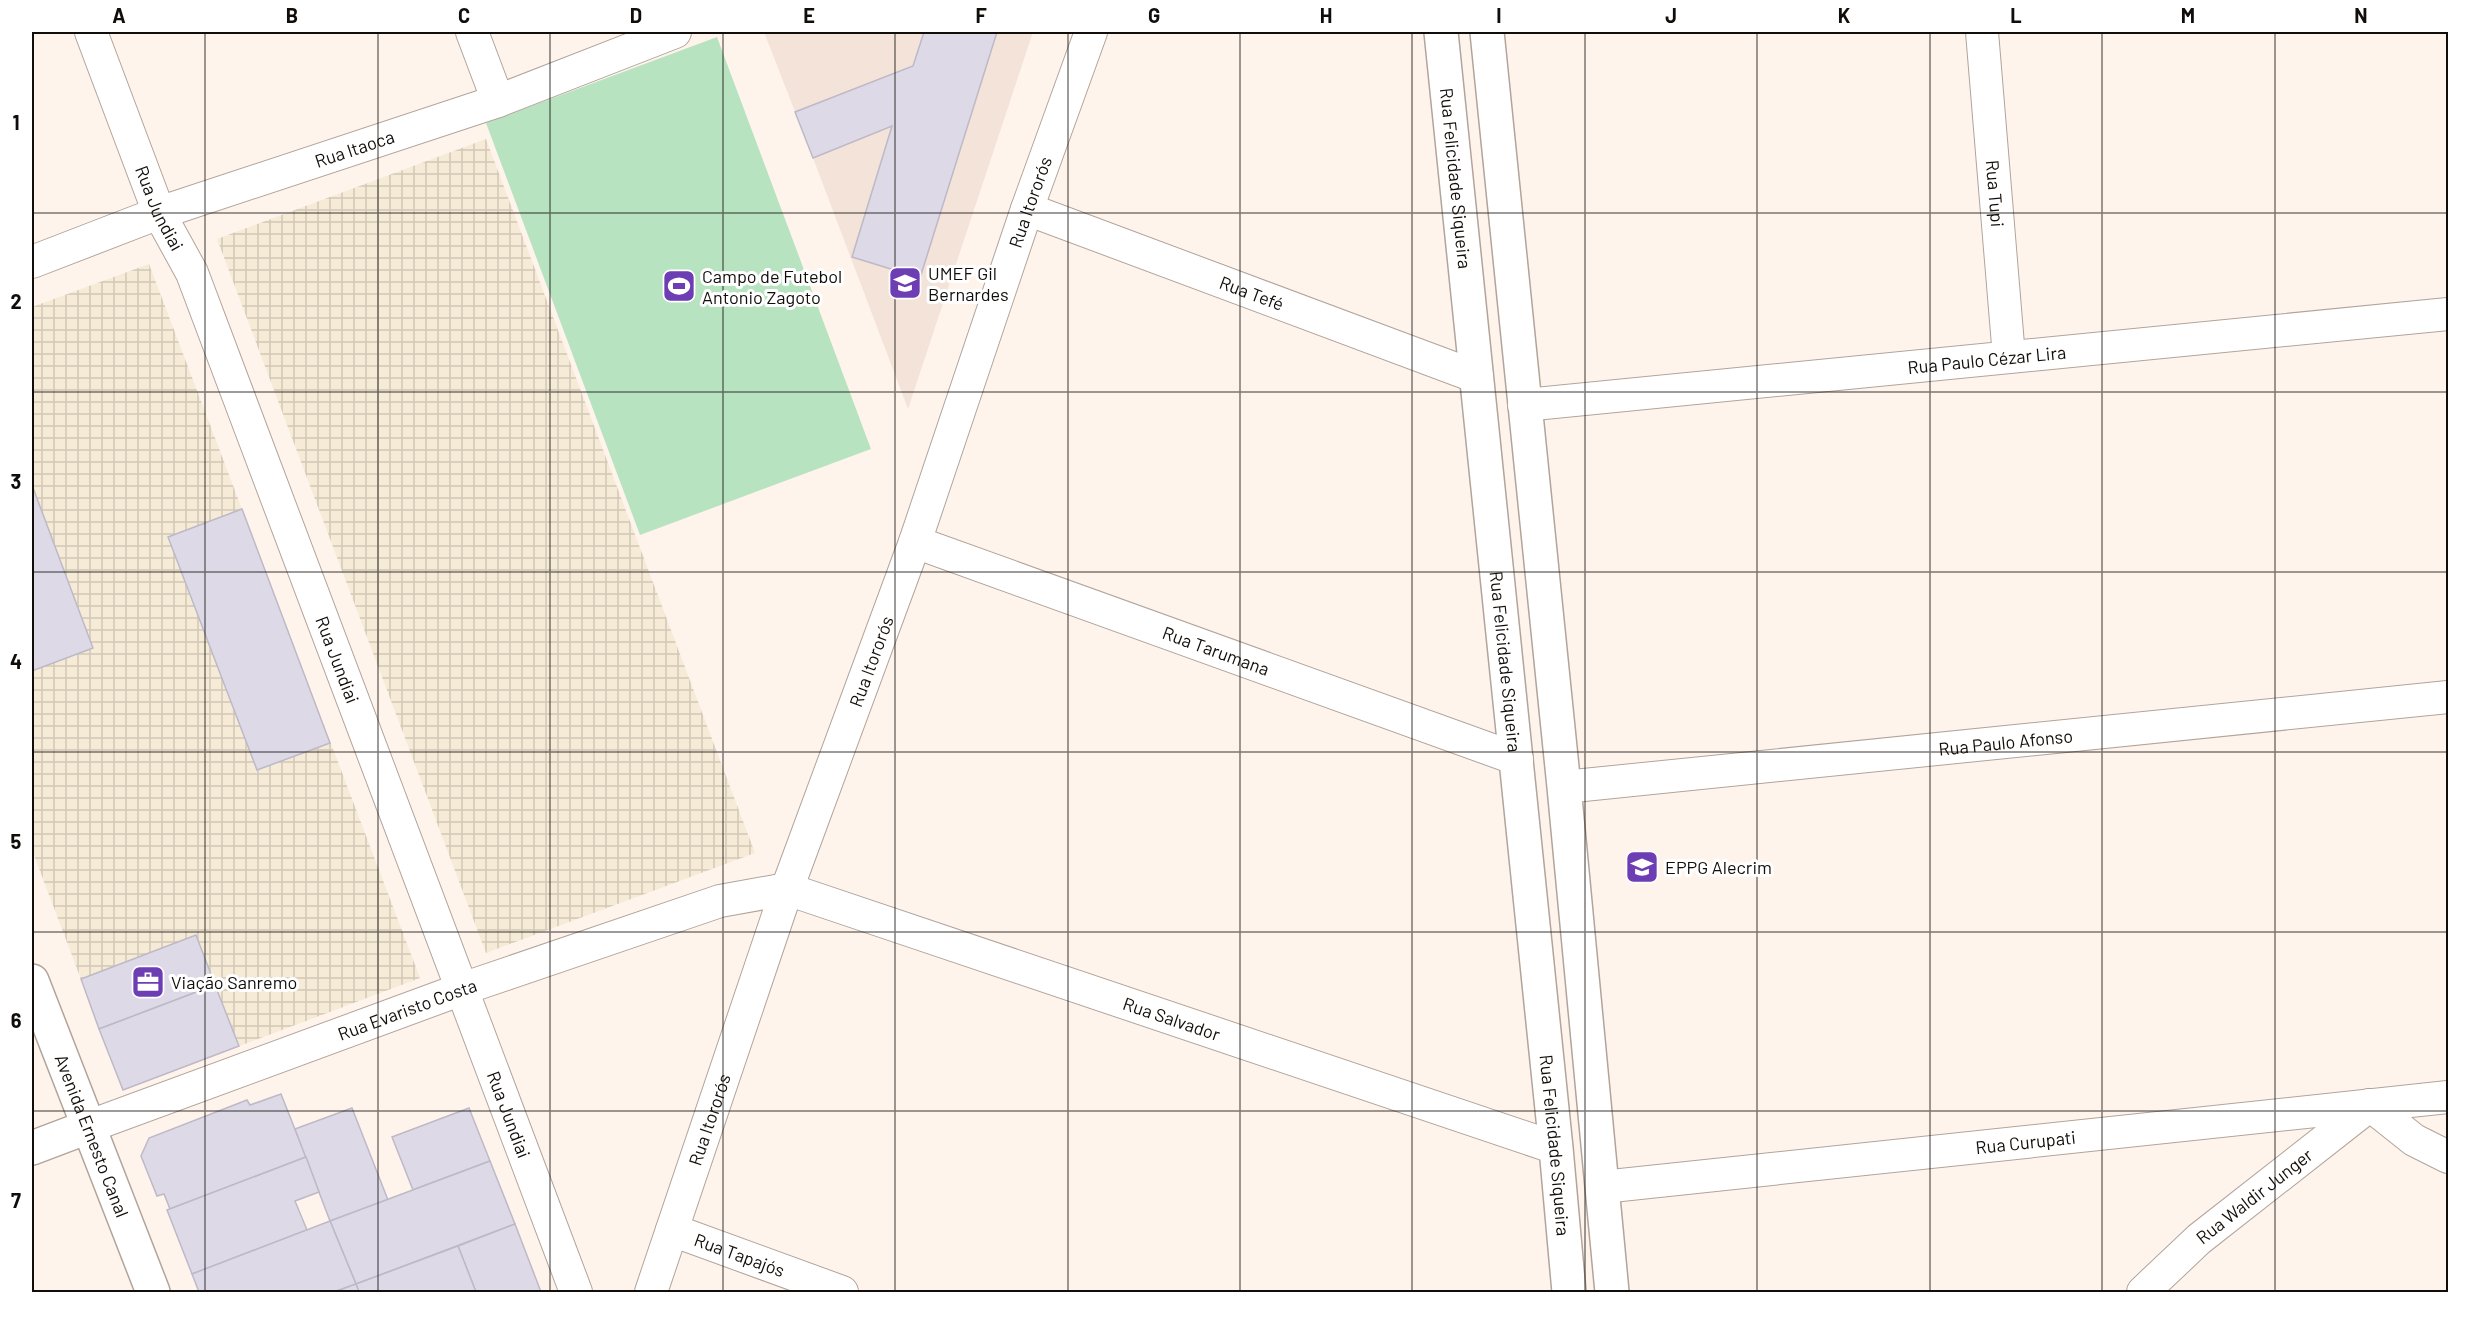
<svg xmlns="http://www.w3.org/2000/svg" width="2480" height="1324" font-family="Barlow,sans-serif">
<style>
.industrial{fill:url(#industrial-grid)}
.built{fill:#f4e3d8}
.garden{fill:#b8e3c0}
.building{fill:#ddd9e7;stroke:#bdb9c7;stroke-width:1.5}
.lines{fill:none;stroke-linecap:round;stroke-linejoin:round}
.street-casing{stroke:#b1a49b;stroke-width:34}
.secondary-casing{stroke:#b1a49b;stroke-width:36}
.street{stroke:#fff;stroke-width:32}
.secondary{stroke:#fff;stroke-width:33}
.grid{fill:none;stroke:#110d0a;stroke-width:1.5;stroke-opacity:0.55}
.labels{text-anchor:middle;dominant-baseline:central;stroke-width:6;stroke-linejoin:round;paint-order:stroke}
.street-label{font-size:18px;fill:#110d0a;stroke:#fff}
.poi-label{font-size:18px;fill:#110d0a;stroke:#fff;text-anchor:start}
.neatline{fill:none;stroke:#110d0a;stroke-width:2}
.grid-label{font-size:20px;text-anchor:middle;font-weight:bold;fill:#110d0a}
</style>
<defs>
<pattern id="industrial-grid" width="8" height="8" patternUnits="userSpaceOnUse" patternTransform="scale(1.5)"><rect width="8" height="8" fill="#f6ebd6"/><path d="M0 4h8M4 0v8" fill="none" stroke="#d2c8b6"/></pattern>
</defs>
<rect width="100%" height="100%" fill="#fff4ec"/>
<g class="industrial">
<path d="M486,139L755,853L486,953L217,239Z"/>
<path d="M149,264L420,978L123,1090L32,850V307Z"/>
</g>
<path class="built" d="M764,32H1033L908,409L813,158Z"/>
<path class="garden" d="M717,37L871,449L640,535L486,123Z"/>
<g class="building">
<path d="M924,32H997L920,278L852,257L892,126L813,158L795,112L913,66Z"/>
<path d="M32,485L93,648L32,671Z"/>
<path d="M242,509L330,743L257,770L168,537Z"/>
<path d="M196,935L215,985L99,1029L81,979Z"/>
<path d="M215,985L239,1046L123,1090L99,1029Z"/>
<path d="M281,1094L306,1157L170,1209L164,1194L157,1196L141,1156L149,1138L247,1100L250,1105Z"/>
<path d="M352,1108L388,1200L330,1221L295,1129Z"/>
<path d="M469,1108L490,1161L413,1190L392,1137Z"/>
<path d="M306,1157L319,1192L295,1201L307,1230L192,1274L167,1210Z"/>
<path d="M490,1161L515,1224L356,1284L330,1221Z"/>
<path d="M330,1221L356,1284L334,1292H199L192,1274Z"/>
<path d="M515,1224L541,1292H476L458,1246Z"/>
<path d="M458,1246L476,1292H359L356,1284Z"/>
<path d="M356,1284L359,1292H334Z"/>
</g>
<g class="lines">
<g class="street-casing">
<g id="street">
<path id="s1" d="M91,32L159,213L192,273L576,1292"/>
<path d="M472,32L498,101"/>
<path id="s2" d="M1982,32L2009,357"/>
<path id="s3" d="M1027,209L1477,377"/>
<path id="s4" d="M32,262L159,213L498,101L675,32"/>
<path id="s5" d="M1524,405L2448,314"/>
<path id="s6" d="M915,542L1517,759"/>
<path id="s7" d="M1564,787L2448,697"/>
<path d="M2370,1105L2414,1140L2448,1157"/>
<path id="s8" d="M90,1126L462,989L720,901L787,889L1556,1148"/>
<path id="s9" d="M1602,1187L2448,1097"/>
<path id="s10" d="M672,1230L842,1292"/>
<path id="s11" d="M651,1292L787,889L915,542L1027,209L1091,32"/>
<path id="s12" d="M2143,1292L2199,1239L2370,1105"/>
</g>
</g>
<g class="secondary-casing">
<g id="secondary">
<path id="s13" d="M1441,32L1556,1148L1569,1292"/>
<path d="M1487,32L1564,787L1612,1292"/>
<path id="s14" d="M32,981L153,1292"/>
<path d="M32,1148L90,1126"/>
</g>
</g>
<use href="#street" class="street"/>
<use href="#secondary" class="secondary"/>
</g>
<path class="grid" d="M205,32V1292M378,32V1292M550,32V1292M723,32V1292M895,32V1292M1068,32V1292M1240,32V1292M1412,32V1292M1585,32V1292M1757,32V1292M1930,32V1292M2102,32V1292M2275,32V1292M32,213H2448M32,392H2448M32,572H2448M32,752H2448M32,932H2448M32,1111H2448"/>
<defs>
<g id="school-square" transform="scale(1.725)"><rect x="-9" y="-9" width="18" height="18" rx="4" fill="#6d3db4" stroke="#fff"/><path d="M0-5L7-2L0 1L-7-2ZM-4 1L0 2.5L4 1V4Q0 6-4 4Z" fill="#fff"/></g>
<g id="stadium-square" transform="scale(1.725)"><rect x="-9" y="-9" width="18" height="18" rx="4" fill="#6d3db4" stroke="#fff"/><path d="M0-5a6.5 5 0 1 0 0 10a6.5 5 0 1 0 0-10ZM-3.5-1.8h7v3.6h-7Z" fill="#fff"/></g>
<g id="office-square" transform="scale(1.725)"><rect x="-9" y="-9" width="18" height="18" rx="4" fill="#6d3db4" stroke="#fff"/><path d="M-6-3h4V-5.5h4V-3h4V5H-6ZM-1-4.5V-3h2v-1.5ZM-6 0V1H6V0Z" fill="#fff"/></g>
</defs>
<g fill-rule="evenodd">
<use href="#school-square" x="905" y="283"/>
<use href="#stadium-square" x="679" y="286"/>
<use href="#school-square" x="1642" y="867"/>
<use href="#office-square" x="148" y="982"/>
</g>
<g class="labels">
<g class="street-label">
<text stroke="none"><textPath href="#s4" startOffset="342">Rua Itaoca</textPath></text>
<text stroke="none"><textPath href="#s13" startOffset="147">Rua Felicidade Siqueira</textPath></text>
<text stroke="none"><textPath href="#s2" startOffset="162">Rua Tupi</textPath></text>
<text stroke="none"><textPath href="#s11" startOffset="1154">Rua Itororós</textPath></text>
<text stroke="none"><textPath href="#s1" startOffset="189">Rua Jundiai</textPath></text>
<text stroke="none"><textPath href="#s3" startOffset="240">Rua Tefé</textPath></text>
<text stroke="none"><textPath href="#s5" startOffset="465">Rua Paulo Cézar Lira</textPath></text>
<text stroke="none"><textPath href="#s6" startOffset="320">Rua Tarumana</textPath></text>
<text stroke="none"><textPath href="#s1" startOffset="675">Rua Jundiai</textPath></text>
<text stroke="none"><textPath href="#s11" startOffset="668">Rua Itororós</textPath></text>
<text stroke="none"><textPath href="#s13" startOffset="633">Rua Felicidade Siqueira</textPath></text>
<text stroke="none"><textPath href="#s7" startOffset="444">Rua Paulo Afonso</textPath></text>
<text stroke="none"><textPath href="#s8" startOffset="338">Rua Evaristo Costa</textPath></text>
<text stroke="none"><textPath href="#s8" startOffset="1143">Rua Salvador</textPath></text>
<text stroke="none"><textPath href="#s1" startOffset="1161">Rua Jundiai</textPath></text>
<text stroke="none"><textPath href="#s11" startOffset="182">Rua Itororós</textPath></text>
<text stroke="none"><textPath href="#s14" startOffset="166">Avenida Ernesto Canal</textPath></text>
<text stroke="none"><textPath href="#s9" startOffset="426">Rua Curupati</textPath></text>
<text stroke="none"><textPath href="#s13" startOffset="1119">Rua Felicidade Siqueira</textPath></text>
<text stroke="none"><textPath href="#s12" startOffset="147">Rua Waldir Junger</textPath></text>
<text stroke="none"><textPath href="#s10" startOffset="72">Rua Tapajós</textPath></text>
</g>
<g class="poi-label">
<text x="928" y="273">UMEF Gil<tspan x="928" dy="21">Bernardes</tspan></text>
<text x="702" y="276">Campo de Futebol<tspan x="702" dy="21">Antonio Zagoto</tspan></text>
<text x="1665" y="867">EPPG Alecrim</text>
<text x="171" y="982">Viação Sanremo</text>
</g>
</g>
<rect width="2480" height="1324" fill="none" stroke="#ffffff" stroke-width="66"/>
<rect x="33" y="33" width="2414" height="1258" class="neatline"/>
<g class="grid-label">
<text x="119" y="23">A</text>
<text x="292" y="23">B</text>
<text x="464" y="23">C</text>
<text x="636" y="23">D</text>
<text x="809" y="23">E</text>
<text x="981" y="23">F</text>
<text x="1154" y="23">G</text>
<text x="1326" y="23">H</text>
<text x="1499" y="23">I</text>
<text x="1671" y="23">J</text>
<text x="1844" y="23">K</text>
<text x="2016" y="23">L</text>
<text x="2188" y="23">M</text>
<text x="2361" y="23">N</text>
<text x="16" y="130">1</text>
<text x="16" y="309">2</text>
<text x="16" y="489">3</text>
<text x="16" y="669">4</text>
<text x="16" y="849">5</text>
<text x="16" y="1028">6</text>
<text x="16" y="1208">7</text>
</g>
</svg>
